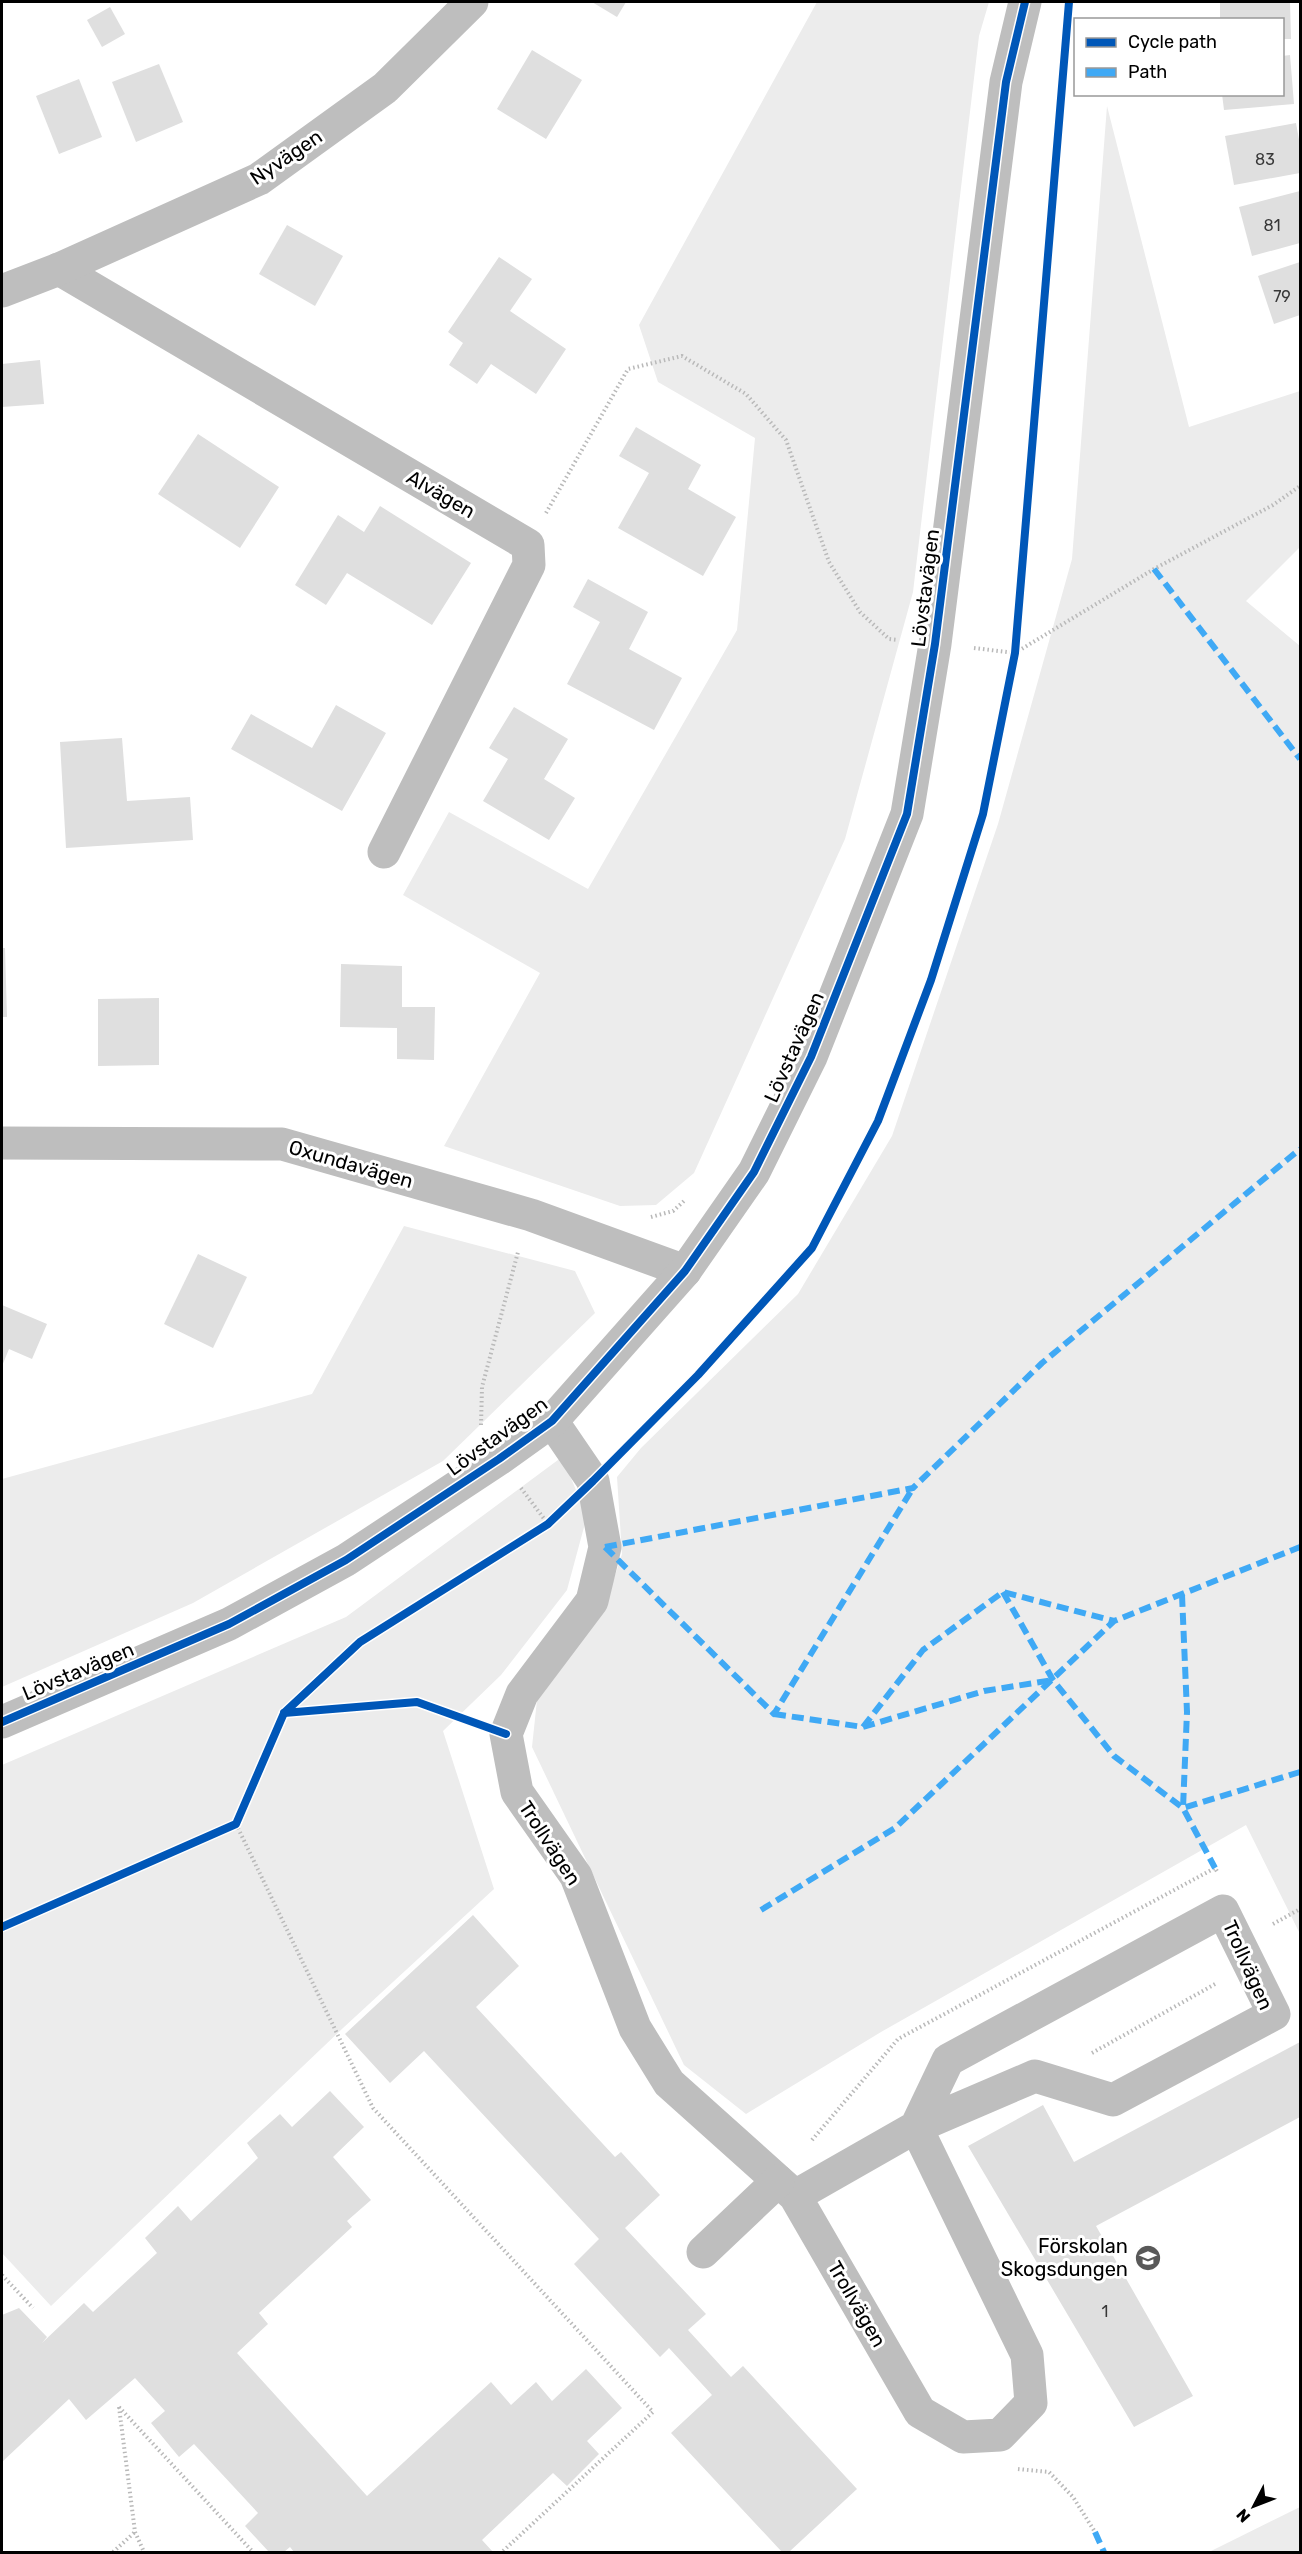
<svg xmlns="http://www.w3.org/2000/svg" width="1302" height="2554" font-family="Rubik,sans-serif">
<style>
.green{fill:#ececec}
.building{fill:#dfdfdf}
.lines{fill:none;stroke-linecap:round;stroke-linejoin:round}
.path{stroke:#b9b9b9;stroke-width:4;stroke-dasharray:1.5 3;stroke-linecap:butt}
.minor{stroke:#bebebe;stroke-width:33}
.quiet{stroke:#3fa9f5;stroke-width:6;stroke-dasharray:12 6;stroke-linecap:butt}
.cycleway-casing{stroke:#fff;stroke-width:11}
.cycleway{stroke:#0057b8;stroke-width:8}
.labels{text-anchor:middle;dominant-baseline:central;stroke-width:6;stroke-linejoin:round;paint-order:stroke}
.number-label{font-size:16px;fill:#383838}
.street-label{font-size:20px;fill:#000;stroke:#fff}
.poi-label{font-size:20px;fill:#000;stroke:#fff;text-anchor:end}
</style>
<rect width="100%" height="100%" fill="#fff"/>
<g class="green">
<path d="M817,2H989L979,36L913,592L845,839L694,1173L656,1205L620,1206L444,1146L540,973L403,895L449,812L588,889L737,630L755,438L658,382L639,325Z"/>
<path d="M1107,106L1189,427L1300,391V547L1246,601L1300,646V1934L1246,1825L881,2032L746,2114L684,2065L532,1747L537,1700L605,1606L622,1554L617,1477L641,1448L798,1294L892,1136L998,824L1072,559Z"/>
<path d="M404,1226L575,1271L595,1313L443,1461L193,1603L2,1687V1479L312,1394Z"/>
<path d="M562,1457L587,1516L567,1590L501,1675L443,1731L494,1889L343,2028L51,2306L2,2253V1765L346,1617Z"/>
<path d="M1300,2507V2552H1209Z"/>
</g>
<g class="building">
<path d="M592,2H626L617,17Z"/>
<path d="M1220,2H1290L1291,39H1282V20H1220Z"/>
<path d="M110,7L125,34L102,47L87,20Z"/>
<path d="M532,50L582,80L546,139L497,109Z"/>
<path d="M1290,55L1294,104L1224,110L1222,94H1282V56Z"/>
<path d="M159,64L183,122L136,142L112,82Z"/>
<path d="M79,79L102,137L59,154L36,96Z"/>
<path d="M1296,123L1300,145V173L1234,185L1225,136Z"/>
<path d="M1300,191V243L1252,256L1239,207Z"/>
<path d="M287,225L343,256L315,306L259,274Z"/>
<path d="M499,257L532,279L510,311L566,349L536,394L491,364L477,384L449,365L463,343L448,332Z"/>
<path d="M1300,262V315L1274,324L1258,276Z"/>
<path d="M40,360L44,404L2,407V364Z"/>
<path d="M636,427L701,465L688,489L736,517L703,576L618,528L649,473L619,456Z"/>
<path d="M198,434L279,487L240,548L158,494Z"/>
<path d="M380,506L471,563L432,625L347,573L326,605L295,585L338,515L364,532Z"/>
<path d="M588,579L648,612L629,649L682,678L654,730L567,684L600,622L573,607Z"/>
<path d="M336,705L386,733L342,811L231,749L251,714L312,748Z"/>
<path d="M514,707L568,739L544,779L575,798L549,840L483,801L508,759L489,748Z"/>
<path d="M122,738L127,801L190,797L193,840L66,848L60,742Z"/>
<path d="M2,948H5L7,1017H2Z"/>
<path d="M341,964L402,966V1007H435L434,1060L397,1059V1028L340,1027Z"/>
<path d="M159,998V1065L98,1066V999Z"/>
<path d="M198,1254L247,1277L213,1348L164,1324Z"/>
<path d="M2,1305L47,1324L32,1359L9,1349L2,1366Z"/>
<path d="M473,1915L519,1966L476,2007L615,2157L621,2152L660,2195L625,2228L706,2314L688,2330L731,2377L743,2366L857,2489L789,2552H782L671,2433L712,2395L669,2348L660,2357L574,2264L599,2239L424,2051L390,2083L345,2034Z"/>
<path d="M1300,2042V2117L1096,2226L1193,2396L1134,2427L968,2146L1043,2105L1074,2162Z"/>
<path d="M330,2091L364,2127L333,2157L371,2200L347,2221L352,2227L259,2313L268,2324L237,2353L367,2496L491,2382L511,2405L536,2382L552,2401L586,2369L622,2408L587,2441L599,2454L567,2486L553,2473L482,2540L493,2552H294L290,2547L284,2552H269L245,2526L258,2513L194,2444L179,2457L151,2423L165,2411L135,2378L86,2420L69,2399L2,2462V2315L19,2308L47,2337L42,2343L84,2303L93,2312L157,2253L145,2238L178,2206L191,2221L258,2158L247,2143L280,2114L292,2127Z"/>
</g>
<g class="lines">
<g class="path">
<path d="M546,513L628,369L682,356L746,394L786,440L829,562L860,612L889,639L898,640"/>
<path d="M974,648L1015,653L1154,569L1273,505L1300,486"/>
<path d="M651,1217L673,1211L684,1201"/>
<path d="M481,1425L482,1387L518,1252"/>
<path d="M521,1488L548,1524"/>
<path d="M236,1824L373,2108L653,2412L502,2552"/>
<path d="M1273,1924L1300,1909"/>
<path d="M1092,2053L1217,1983"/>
<path d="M812,2140L898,2039L1215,1868L1218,1873"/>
<path d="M2,2275L33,2308"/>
<path d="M119,2407L253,2552"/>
<path d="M119,2407L135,2532L144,2552"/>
<path d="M1018,2469L1049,2472L1073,2497L1095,2532"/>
<path d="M113,2552L135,2532"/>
</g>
<g class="minor">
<path d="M59,269L528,545L529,565L384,852"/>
<path d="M2,291L59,269L259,179L385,88L472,2"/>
<path d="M2,1143L282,1144L531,1215L685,1271"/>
<path d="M552,1421L593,1481L605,1547L592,1601L522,1694L506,1734L517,1792L576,1876L635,2028L669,2083L795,2196L920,2412L963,2437L1000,2435L1031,2403L1027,2355L916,2127L1035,2076L1113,2100L1274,2014L1223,1911L948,2060L916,2127L795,2196"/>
<path d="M2,1722L229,1624L346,1560L499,1459L552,1421L685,1271L754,1172L811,1057L907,814L935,644L1006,82L1025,2"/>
<path d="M703,2252L778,2181"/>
</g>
<g class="quiet">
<path d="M1154,569L1300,759"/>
<path d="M605,1547L913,1488L1042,1363L1300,1149"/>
<path d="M605,1547L774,1714L913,1488"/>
<path d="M1003,1592L1053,1680L1114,1756L1183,1808L1215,1868"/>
<path d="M1182,1595L1187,1712L1183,1808L1300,1772"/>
<path d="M774,1714L863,1727L984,1691L1053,1680"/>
<path d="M863,1727L923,1650L1003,1592L1114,1621"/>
<path d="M761,1910L895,1828L1114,1621L1300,1547"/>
<path d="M1095,2532L1104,2552"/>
</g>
<g class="cycleway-casing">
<g id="cycleway">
<path d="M284,1713L417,1702L506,1734"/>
<path d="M2,1722L229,1624L346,1560L499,1459L552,1421L685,1271L754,1172L811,1057L907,814L935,644L1006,82L1025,2"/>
<path d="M2,1927L236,1824L284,1713L360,1642L548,1524L593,1481L698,1375L812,1248L878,1121L931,980L983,814L1015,653L1069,2"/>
</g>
</g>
<use href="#cycleway" class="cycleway"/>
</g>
<defs>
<g id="school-disc" transform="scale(1.35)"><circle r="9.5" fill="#595959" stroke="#fff"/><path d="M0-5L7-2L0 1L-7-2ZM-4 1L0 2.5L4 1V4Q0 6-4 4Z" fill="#fff"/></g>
</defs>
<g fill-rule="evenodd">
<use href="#school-disc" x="1148" y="2258"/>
</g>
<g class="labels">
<g class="number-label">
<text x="1265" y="159">83</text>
<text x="1272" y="225">81</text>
<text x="1282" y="296">79</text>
<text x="1105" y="2311">1</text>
</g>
<g class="street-label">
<text transform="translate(286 157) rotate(-34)">Nyvägen</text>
<text transform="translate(441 494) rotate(30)">Alvägen</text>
<text transform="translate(925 588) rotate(-83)">Lövstavägen</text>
<text transform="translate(794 1047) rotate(-66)">Lövstavägen</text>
<text transform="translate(351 1164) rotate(16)">Oxundavägen</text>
<text transform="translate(497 1436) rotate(-36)">Lövstavägen</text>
<text transform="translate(78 1671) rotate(-23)">Lövstavägen</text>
<text transform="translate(550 1843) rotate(57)">Trollvägen</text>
<text transform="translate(1248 1965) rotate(66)">Trollvägen</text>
<text transform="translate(857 2304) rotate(60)">Trollvägen</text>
</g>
<g class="poi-label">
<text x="1128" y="2246">Förskolan<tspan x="1128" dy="23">Skogsdungen</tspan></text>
</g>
</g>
<rect width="1302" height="2554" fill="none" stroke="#000000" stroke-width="6"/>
<rect x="1074" y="18" width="210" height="78" fill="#ffffff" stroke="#999999" stroke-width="1.5"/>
<rect x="1086" y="38" width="30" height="9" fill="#0057b8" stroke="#999999" stroke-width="1.5"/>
<text x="1128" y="48" font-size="18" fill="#000000">Cycle path</text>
<rect x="1086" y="68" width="30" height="9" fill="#3fa9f5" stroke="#999999" stroke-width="1.5"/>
<text x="1128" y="78" font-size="18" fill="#000000">Path</text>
<g transform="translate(1254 2506) rotate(228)" stroke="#ffffff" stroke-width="4.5" paint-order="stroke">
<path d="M0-4.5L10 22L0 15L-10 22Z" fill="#000000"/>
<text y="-9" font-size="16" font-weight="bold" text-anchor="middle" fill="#000000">N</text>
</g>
</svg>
